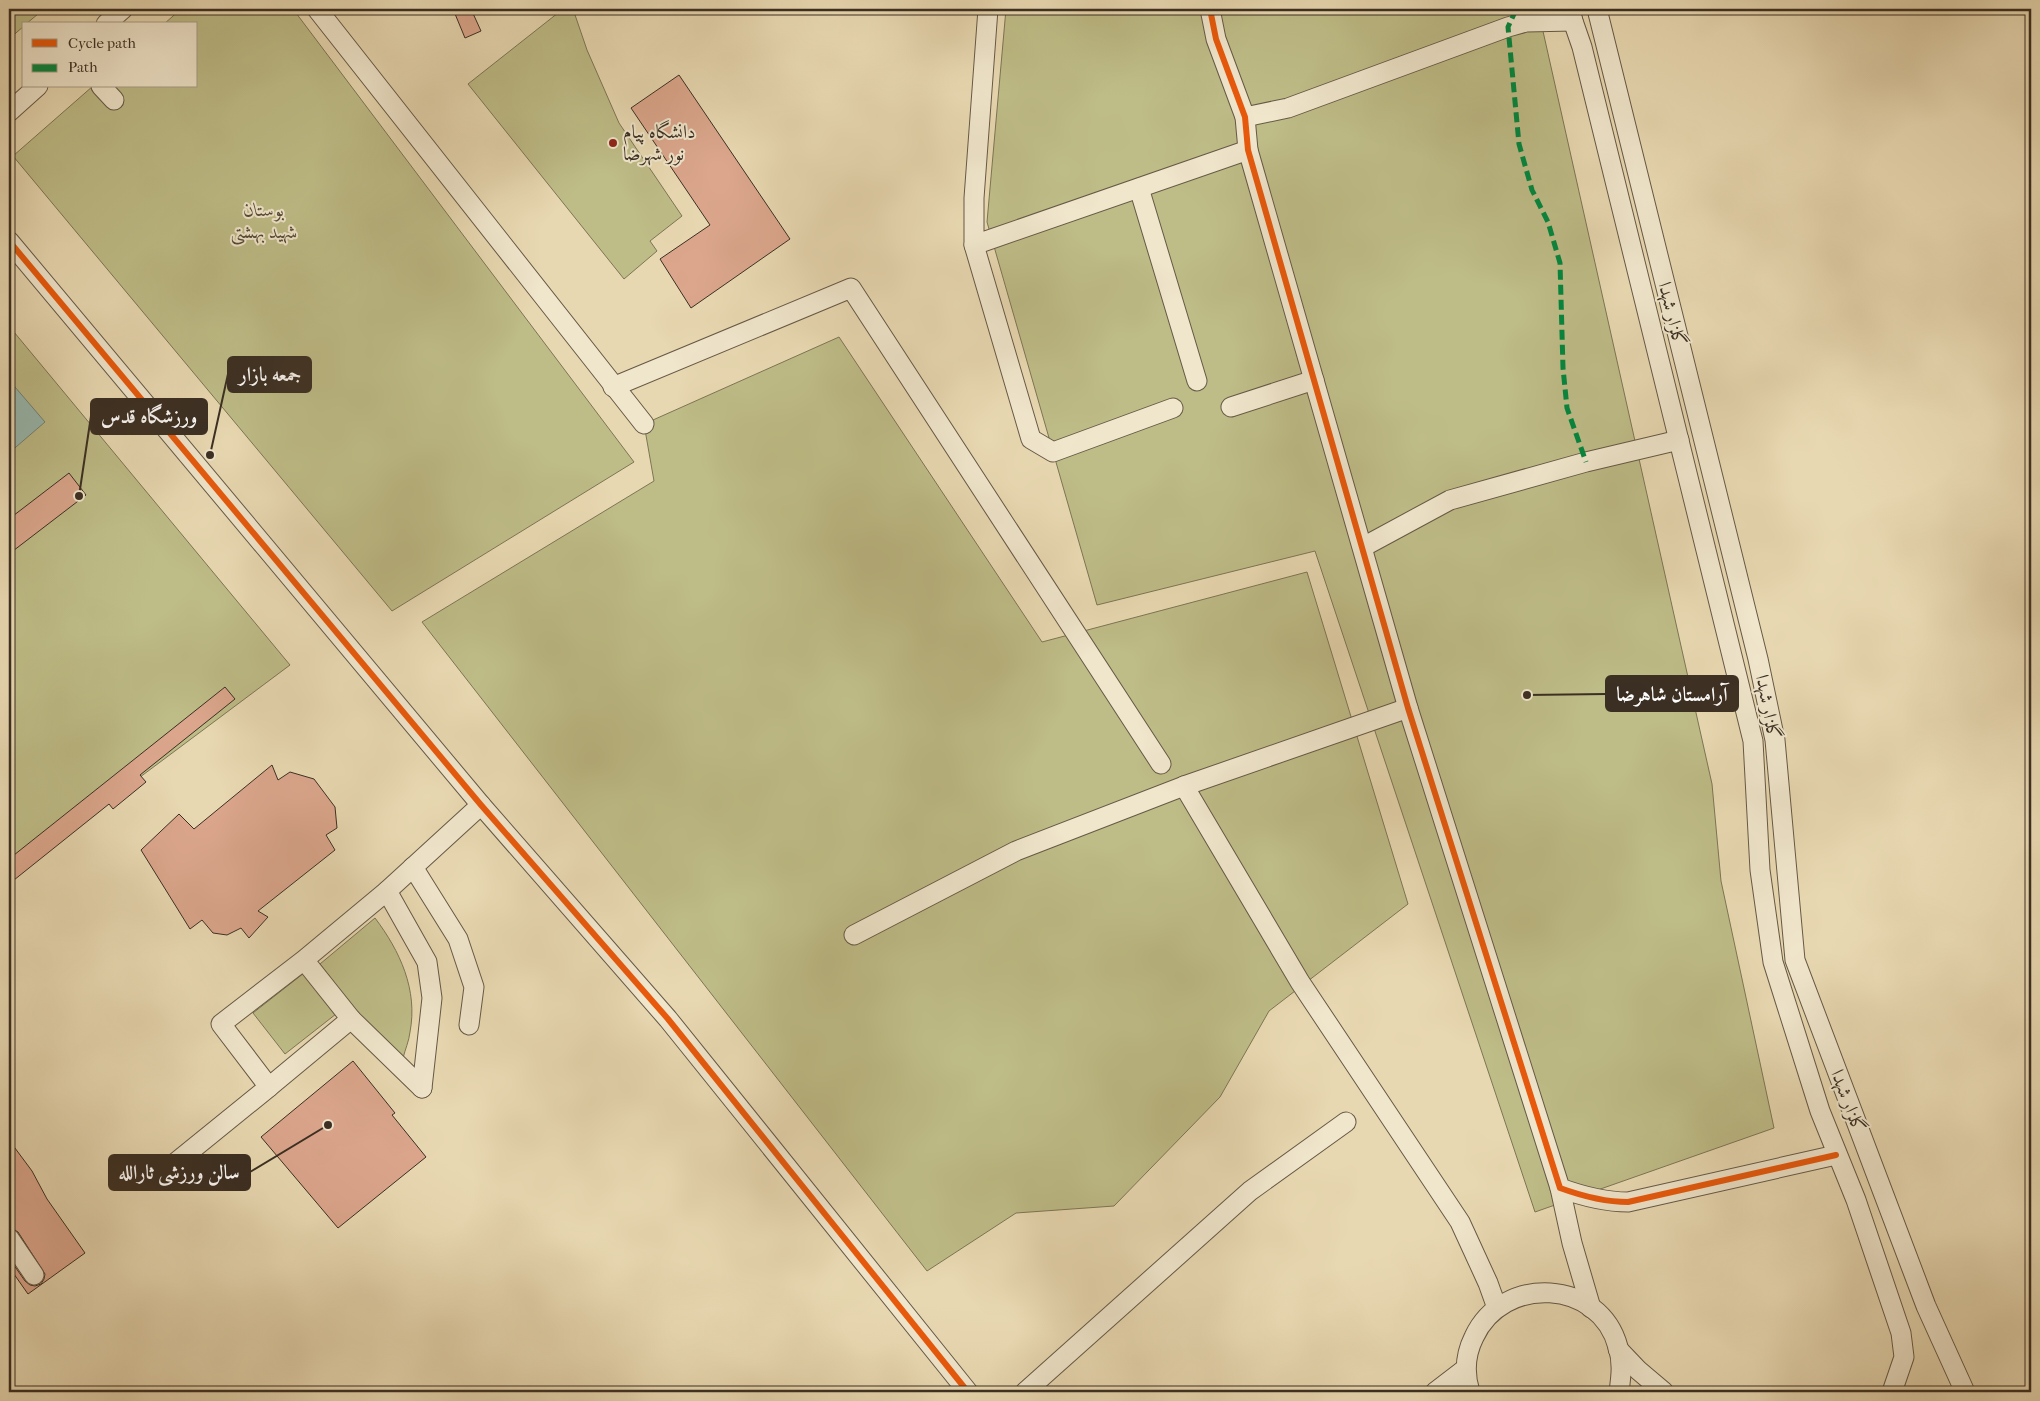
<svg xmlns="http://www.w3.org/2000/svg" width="2040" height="1401" font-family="'IM FELL French Canon',Amiri,serif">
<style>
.green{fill:#bebc87;stroke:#7c7655}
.water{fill:#97b9af;stroke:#728277}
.building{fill:#dba68c;stroke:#3b2f23}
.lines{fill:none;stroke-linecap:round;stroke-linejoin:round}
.minor-casing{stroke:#665946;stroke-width:21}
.minor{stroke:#f0e6cc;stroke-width:19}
.quiet{stroke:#00873e;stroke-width:5;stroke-dasharray:10 5;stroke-linecap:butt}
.cycleway-casing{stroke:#f0e6cc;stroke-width:9}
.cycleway{stroke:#e8590c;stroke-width:6}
.poi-dot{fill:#8f2418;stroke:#f0e6cc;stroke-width:2}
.labels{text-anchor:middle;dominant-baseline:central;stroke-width:4;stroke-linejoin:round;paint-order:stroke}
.poi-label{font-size:19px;fill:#3b2f23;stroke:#f0e6cc;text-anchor:start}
.park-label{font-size:19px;font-style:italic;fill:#554b37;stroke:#f0e6cc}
.street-label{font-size:19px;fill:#3b2f23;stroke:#f0e6cc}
.leader{fill:none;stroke:#3b2f23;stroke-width:2}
.callout-dot{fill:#3b2f23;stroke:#f0e6cc;stroke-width:2}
.callout{fill:#3b2f23;stroke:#3b2f23;stroke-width:2}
.callout-label{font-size:20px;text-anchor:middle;font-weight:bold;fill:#fff}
</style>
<rect width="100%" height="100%" fill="#e8d8b1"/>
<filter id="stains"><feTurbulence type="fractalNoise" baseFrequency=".004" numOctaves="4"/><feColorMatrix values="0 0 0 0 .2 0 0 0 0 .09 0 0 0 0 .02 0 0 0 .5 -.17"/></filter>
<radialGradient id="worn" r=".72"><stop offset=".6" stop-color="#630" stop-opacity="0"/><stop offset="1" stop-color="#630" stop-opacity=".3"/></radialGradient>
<g class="green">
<path d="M9,9H44L26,24H24V26L9,39Z"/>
<path d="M181,9H293L634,462L392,611L13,156L93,86H196V24H164Z"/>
<path d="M563,9H573L587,50L619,123L682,216L650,241L657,251L624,279L468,84Z"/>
<path d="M1006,9H1538L1712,784L1721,881L1774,1128L1535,1212L1315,551L1097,605L987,222Z"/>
<path d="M9,326L290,665L9,875Z"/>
<path d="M839,337L1042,642L1307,572L1408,904L1269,1011L1220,1097L1114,1206L1016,1213L927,1271L422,622L654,481L644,424Z"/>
<path d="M375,918C400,951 418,990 410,1032C409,1041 405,1050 403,1058L353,1007L320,964Z"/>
<path d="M304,973L336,1014L285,1054L253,1013Z"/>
</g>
<path class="water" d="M9,380L45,422L9,453Z"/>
<g class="building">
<path d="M453,9H471L481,31L465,38Z"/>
<path d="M679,75L790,239L691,308L660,259L710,225L631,108Z"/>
<path d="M69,473L86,495L9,554V519Z"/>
<path d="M225,687L235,699L140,775L146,782L113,809L109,804L9,884V859Z"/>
<path d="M272,765L278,780L290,772L314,779L335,807L337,828L326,835L335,850L258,911L268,917L249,938L241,928L227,935L213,933L202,920L190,929L141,850L179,814L194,829Z"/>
<path d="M353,1061L395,1113L392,1115L426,1157L338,1228L261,1137Z"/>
<path d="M9,1140L32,1171L47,1199L85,1253L28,1294L9,1267V1258L25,1281L30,1285L35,1286L41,1284L44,1279L45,1274L18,1232L9,1227Z"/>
</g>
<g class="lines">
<g class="minor-casing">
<g id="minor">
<path d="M317,9L644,424"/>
<path d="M988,9L974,198V245L1248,150"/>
<path d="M1210,9L1216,39L1245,117L1248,150L1408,708L1560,1188C1582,1196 1604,1202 1628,1202L1836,1155"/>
<path d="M1570,9L1573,21L1582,47L1753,741L1760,870L1773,962L1820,1111L1856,1200L1901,1333L1904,1357L1892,1392"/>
<path d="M1597,9L1758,659L1775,740L1795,960L1926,1306L1965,1392"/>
<path d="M106,24L123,9"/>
<path d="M101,86L114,100"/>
<path d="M9,112L38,86"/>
<path d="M1245,117L1288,108L1508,27L1526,22L1573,21"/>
<path d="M1139,188L1197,381"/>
<path d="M9,241L481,805L668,1019L968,1392"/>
<path d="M974,245L1031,439L1053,452L1173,408"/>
<path d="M613,387L851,288L1161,764"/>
<path d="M1231,407L1314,380"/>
<path d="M1363,547L1450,500L1586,462L1679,440"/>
<path d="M1184,786L1300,982L1460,1222L1488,1283L1497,1308"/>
<path d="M413,867L458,939L474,987L469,1025"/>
<path d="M387,891L427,962L432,998L422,1088"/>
<path d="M854,935L1016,851L1184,786L1408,708"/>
<path d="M304,960L351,1019L269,1087L221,1024L304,960L387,891L481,805"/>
<path d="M351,1019L422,1088"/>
<path d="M158,1177L269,1087"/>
<path d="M1560,1188L1572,1243L1591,1308"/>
<path d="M9,1238L34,1275"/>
<path d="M1618,1349L1638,1370L1664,1392"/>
<path d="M1025,1392L1250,1191L1346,1122"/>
<path d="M1435,1392L1465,1369"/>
<path d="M1470,1392C1464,1373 1465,1355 1474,1337C1503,1274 1600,1279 1618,1347C1623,1362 1621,1377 1619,1392"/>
</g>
</g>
<use href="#minor" class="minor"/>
<path class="quiet" d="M1513,9L1514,14L1508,27L1519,144L1532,190L1548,222L1560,263L1563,368L1567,408L1586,462"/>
<g class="cycleway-casing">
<g id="cycleway">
<path d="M1210,9L1216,39L1245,117L1248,150L1408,708L1560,1188C1582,1196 1604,1202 1628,1202L1836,1155"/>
<path d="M9,241L481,805L668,1019L968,1392"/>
</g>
</g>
<use href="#cycleway" class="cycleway"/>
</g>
<circle class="poi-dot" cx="613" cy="143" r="5"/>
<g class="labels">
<g class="poi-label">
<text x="623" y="132">دانشگاه پیام<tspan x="623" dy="22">نور شهرضا</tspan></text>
</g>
<g class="park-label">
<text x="264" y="210">بوستان<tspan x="264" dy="22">شهید بهشتی</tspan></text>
</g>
<g class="street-label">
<text transform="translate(1672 314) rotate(76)">گلزار شهدا</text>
<text transform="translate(1768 707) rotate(79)">گلزار شهدا</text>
<text transform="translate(1848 1101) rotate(69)">گلزار شهدا</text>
</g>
</g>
<path class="leader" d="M210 455L228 374M79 496L91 416M1527 695L1606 694M328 1125L250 1172"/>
<g class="callout-dot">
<circle cx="210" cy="455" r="5"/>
<circle cx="79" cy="496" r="5"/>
<circle cx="1527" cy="695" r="5"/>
<circle cx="328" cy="1125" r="5"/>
</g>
<g class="callout">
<rect x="228" y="357" width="83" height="35" rx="5"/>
<rect x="91" y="399" width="116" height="35" rx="5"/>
<rect x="1606" y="676" width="132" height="35" rx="5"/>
<rect x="109" y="1155" width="141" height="35" rx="5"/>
</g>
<g class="callout-label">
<text x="270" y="381">جمعه بازار</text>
<text x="149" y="423">ورزشگاه قدس</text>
<text x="1672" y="701">آرامستان شاهرضا</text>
<text x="179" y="1179">سالن ورزشی ثارالله</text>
</g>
<rect width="2040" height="1401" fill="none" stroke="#e8d8b1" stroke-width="30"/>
<rect x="10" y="10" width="2020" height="1381" fill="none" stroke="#3b2f23" stroke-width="2.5"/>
<rect x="15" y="15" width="2010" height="1371" fill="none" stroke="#3b2f23"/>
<rect x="22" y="22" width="175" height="65" fill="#f0e6cc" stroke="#a89d88"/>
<rect x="32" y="39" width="25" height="8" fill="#e8590c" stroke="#a89d88"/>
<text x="68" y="48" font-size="15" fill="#3b2f23">Cycle path</text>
<rect x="32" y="64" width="25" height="8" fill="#00873e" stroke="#a89d88"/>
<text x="68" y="72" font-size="15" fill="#3b2f23">Path</text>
<rect width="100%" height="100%" filter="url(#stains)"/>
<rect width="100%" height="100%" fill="url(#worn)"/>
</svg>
